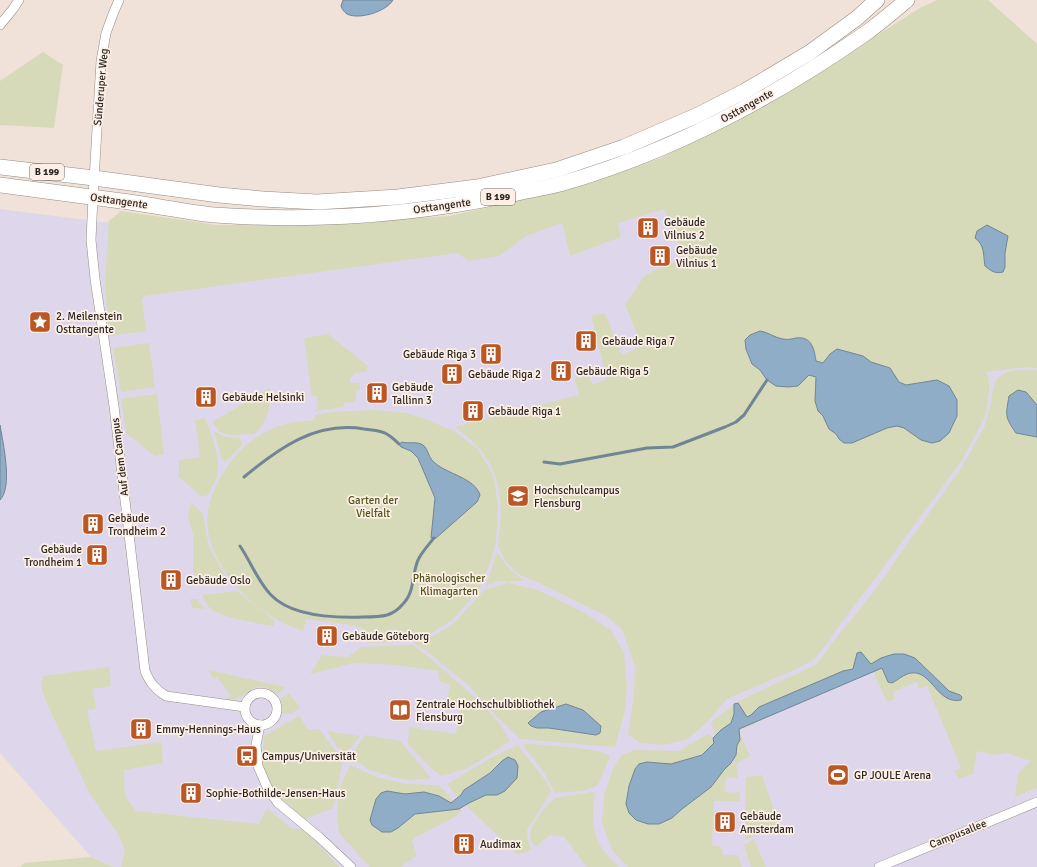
<svg xmlns="http://www.w3.org/2000/svg" width="1037" height="867" font-family="Signika,sans-serif">
<style>
.education{fill:#ded7ec}
.green{fill:#d6dab8}
.water{fill:#8fadc6;stroke:#718595}
.lines{fill:none;stroke-linecap:round;stroke-linejoin:round}
.stream{stroke:#718595;stroke-width:3}
.street-casing{stroke:#988b82;stroke-width:10}
.primary-casing{stroke:#988b82;stroke-width:16}
.street{stroke:#fff;stroke-width:9}
.primary{stroke:#fff;stroke-width:15}
.labels{text-anchor:middle;dominant-baseline:central;stroke-width:3.5;stroke-linejoin:round;paint-order:stroke}
.shield{fill:#fdefe5;stroke:#6b635d;stroke-width:1}
.shield-label{font-size:10px;font-weight:bold;fill:#2c2723}
.street-label{font-size:11px;fill:#2c2723;stroke:#fdefe5}
.poi-label{font-size:11px;fill:#2c2723;stroke:#fdefe5;text-anchor:start}
.park-label{font-size:11px;fill:#51561d;stroke:#fdefe5}
</style>
<rect width="100%" height="100%" fill="#f0e2d8"/>
<path class="education" d="M988,0L1037,44V867H113L91,857L0,753V209L229,238L396,237L571,204Z"/>
<g class="green">
<path d="M937,0H988L1037,44V368L1026,367L985,372L989,378V392L986,414L974,438L962,460L877,576L850,611L815,659L794,670L727,699L707,722L688,739L664,745L640,743L628,734L634,695L635,667L622,629L606,616L539,583L518,574L506,562L498,546L501,517L500,498L497,481L490,464L481,450L470,439L455,427L579,395L575,379L589,376L593,385L607,379L591,316L605,313L622,355L642,346L625,305L645,275L685,258L664,209L618,223L621,237L570,256L562,223L526,236L499,256L469,261L457,253L145,296L142,299L146,331L109,336L105,281L109,221L121,211L216,225L322,224L449,216L513,202L598,180L661,158L789,91L920,8Z"/>
<path d="M43,52L63,65L54,128L0,125V81Z"/>
<path d="M328,334L368,366L366,372L355,373L350,379V383H360V390L357,391L355,402L344,403V407L315,411L314,409H318L317,396L312,397L304,338Z"/>
<path d="M149,343L155,387L121,392L113,348Z"/>
<path d="M1037,370V788L1015,797L1018,773L1031,761L1006,753L997,755L977,751L973,774L959,779L954,771L961,768L927,686L919,689L917,682L893,692L895,699L887,702L873,672L781,711L739,731L750,756L739,762L736,765L738,778L726,777L725,792L737,793L740,790V801H714L712,845L721,847L723,855H738L742,867H628L612,850L602,823L604,795L613,769L622,755L635,750L678,751L708,734L713,738L731,763L736,764L715,735L711,722L741,700L817,664L832,643L872,594L961,468L984,428L991,403L989,401L991,402C992,395 993,386 996,381C1004,367 1024,371 1037,370Z"/>
<path d="M270,388C270,409 269,419 255,434L230,435L220,432L212,422Z"/>
<path d="M157,394L164,454L155,456L126,433L121,399Z"/>
<path d="M376,410L407,413L422,418L454,431L478,449L494,477L498,507L496,543L489,566L478,591L452,620L430,634L402,642L367,643L365,629L351,625L306,619L303,631C295,628 286,625 278,620C244,602 206,559 207,518C208,502 216,483 225,470C239,447 263,429 290,423C297,422 306,421 314,420L315,415L331,412Z"/>
<path d="M205,418C211,432 222,462 217,477C215,482 211,488 209,494L202,497L179,477V460L200,457L195,420Z"/>
<path d="M214,431L226,437L239,438L243,444L226,461L222,460Z"/>
<path d="M191,502L203,514L209,547L229,582L198,585L193,569V534L188,516Z"/>
<path d="M497,552L507,566L524,581H498L486,586Z"/>
<path d="M508,583L538,590L581,611L611,630L624,653L627,685L625,710L615,747L520,739L496,716L468,685L425,650L413,643L435,635L454,623L484,590Z"/>
<path d="M237,591L274,620V626C257,623 223,619 210,608C207,605 204,599 202,595Z"/>
<path d="M190,599H197L205,609L192,608Z"/>
<path d="M413,645C429,656 442,669 456,681C477,699 498,717 510,741L468,768L442,776L434,771L408,744L409,727L456,734L461,704L447,702L450,684L440,682L438,671L396,665L354,663L310,674L322,655L348,657L361,647Z"/>
<path d="M109,667L111,686L93,689L96,709L87,710L96,751L161,742L163,763L124,770L125,796L136,811L259,824L267,808L292,829H304L339,867H121L125,851L118,834L90,794L46,702L41,685L43,676Z"/>
<path d="M208,670L285,687L278,694C275,693 272,690 269,689C250,680 245,702 226,700L231,696L217,677L214,679Z"/>
<path d="M289,693L300,707L291,714L283,713L281,699Z"/>
<path d="M299,716L308,729H319L343,761L333,808L305,819L277,795L269,781L262,762L264,736Z"/>
<path d="M327,731L360,736L347,753L338,748Z"/>
<path d="M365,735L400,741L431,778L411,780L397,778L369,770L352,758L357,746Z"/>
<path d="M528,744C542,745 602,748 610,756L598,785C587,793 568,791 555,793L545,774L523,745Z"/>
<path d="M518,745L546,781L551,792L527,830L528,842L532,849L524,853L517,854L456,796L447,784L493,757Z"/>
<path d="M350,765L379,778L408,784L438,785L444,790L462,811L453,818L416,837L412,841L417,856L400,867H370L339,833L337,819L339,790Z"/>
<path d="M762,775L779,825L745,840L746,777Z"/>
<path d="M592,792L595,794C591,812 592,835 604,851C608,857 614,862 619,867H587L564,837L550,835L535,847C520,831 544,809 555,798Z"/>
<path d="M754,839L766,867H751L744,845Z"/>
<path d="M91,857L113,867H20L24,863Z"/>
</g>
<g class="water">
<path d="M343,0H393C386,12 358,20 347,14C344,12 342,9 341,6Z"/>
<path d="M987,225L1008,236L1005,253V267L1003,272C995,274 991,271 985,266C983,255 985,245 975,238L977,231Z"/>
<path d="M760,331C768,332 775,338 783,339C788,340 792,339 796,338C812,336 814,349 816,361L823,363L830,354L837,349L863,356L871,362L890,368L899,382L906,385L937,380L949,386L957,400V416L949,433L940,441L932,443L921,440L904,428L897,426L887,428L852,443H844L839,439L836,434L829,429L823,416L818,411L815,401L816,377L809,375L798,386L788,387L776,386L767,380L760,370L752,364L746,349L745,340L750,335Z"/>
<path d="M1018,390L1026,392L1037,405V437L1016,433C1004,416 1006,415 1009,396Z"/>
<path d="M0,425C3,443 13,487 0,500Z"/>
<path d="M402,442C409,444 417,441 423,445C429,450 428,458 435,463C447,474 475,478 480,495L477,502L436,538H431L435,498L418,458L411,451L401,447L399,444Z"/>
<path d="M861,652L871,664L881,658L894,654H904L915,658L949,691L960,695L962,697L961,700C937,705 932,670 911,673C904,674 898,680 892,683L888,682L882,668L739,729L740,740L737,745L736,755L731,763L724,770L711,787L682,809L672,818L659,824H648L636,820L629,813L626,804L629,786L635,769L639,764L647,762L671,764L702,755L714,743L713,738L721,730L731,723L734,714V704L738,703L747,717L751,715L759,707L843,671L853,669L857,653Z"/>
<path d="M566,704L583,710L601,726L600,733L596,735L549,728H537L531,726L528,723L541,712Z"/>
<path d="M508,757L515,760L518,766L517,778L505,791L497,795H486L469,803L459,809L415,814L398,828L391,832H382L372,825L370,820L376,799L381,793L387,791L405,794L424,792L439,796L451,803L461,795L464,790L490,773L502,761Z"/>
</g>
<g class="lines">
<g class="stream">
<path d="M544,462L560,464L647,448L673,447L725,427L736,422L744,415L767,380"/>
<path d="M244,477C279,448 316,421 364,429C382,431 386,431 399,444"/>
<path d="M240,546C251,562 258,582 271,595C291,616 335,618 363,617C371,617 380,617 387,615C393,613 398,610 402,605C416,592 411,573 419,558C423,551 429,544 434,538"/>
</g>
<g class="street-casing">
<g id="street">
<path d="M119,0L113,14L106,33L101,61L93,197L91,240L95,279L114,406L145,671C150,683 155,689 166,696L245,707"/>
<path d="M0,25L13,9L19,0"/>
<circle cx="261" cy="709" r="16"/>
<path d="M260,725L256,745L258,766L267,787L278,803L319,837L351,867"/>
<path d="M879,867L1037,802"/>
</g>
</g>
<g class="primary-casing">
<g id="primary">
<path d="M0,167L94,178L219,195L263,199L317,202L398,197L477,187L556,170L624,147L698,115L745,91L809,53L857,18L877,0"/>
<path d="M0,185C43,191 86,196 129,202C158,206 186,212 215,215C314,222 416,215 513,194C528,190 544,188 560,184C669,153 773,98 866,33C880,23 894,11 907,0"/>
</g>
</g>
<use href="#street" class="street"/>
<use href="#primary" class="primary"/>
</g>
<defs>
<g id="building-square" transform="scale(1.15)"><rect x="-9" y="-9" width="18" height="18" rx="4" fill="#bb5625" stroke="#fdefe5"/><path d="M-4-6H4V6H1V3H-1V6H-4ZM-2.5-4.3h1.7v1.8h-1.7ZM.8-4.3h1.7v1.8H.8ZM-2.5-1h1.7V.8h-1.7ZM.8-1h1.7V.8H.8Z" fill="#fff"/></g>
<g id="sight-square" transform="scale(1.15)"><rect x="-9" y="-9" width="18" height="18" rx="4" fill="#bb5625" stroke="#fdefe5"/><path d="M0-6L1.8-2.2L6-1.7L2.9 1.2L3.7 5.4L0 3.3L-3.7 5.4L-2.9 1.2L-6-1.7L-1.8-2.2Z" fill="#fff"/></g>
<g id="university-square" transform="scale(1.15)"><rect x="-9" y="-9" width="18" height="18" rx="4" fill="#bb5625" stroke="#fdefe5"/><path d="M0-5L7-2L0 1L-7-2ZM-4 1L0 2.5L4 1V4Q0 6-4 4Z" fill="#fff"/></g>
<g id="library-square" transform="scale(1.15)"><rect x="-9" y="-9" width="18" height="18" rx="4" fill="#bb5625" stroke="#fdefe5"/><path d="M-6-4Q-3-5.5-.7-3.5V5Q-3 3-6 4ZM6-4Q3-5.5 .7-3.5V5Q3 3 6 4Z" fill="#fff"/></g>
<g id="bus-square" transform="scale(1.15)"><rect x="-9" y="-9" width="18" height="18" rx="4" fill="#bb5625" stroke="#fdefe5"/><path d="M-5-6H5V4H4V6H2V4H-2V6H-4V4H-5ZM-3.5-4V0h7V-4ZM-3.5 1.2v1.5H-2V1.2ZM2 1.2v1.5H3.5V1.2Z" fill="#fff"/></g>
<g id="stadium-square" transform="scale(1.15)"><rect x="-9" y="-9" width="18" height="18" rx="4" fill="#bb5625" stroke="#fdefe5"/><path d="M0-5a6.5 5 0 1 0 0 10a6.5 5 0 1 0 0-10ZM-3.5-1.8h7v3.6h-7Z" fill="#fff"/></g>
</defs>
<g fill-rule="evenodd">
<use href="#building-square" x="648" y="228"/>
<use href="#building-square" x="660" y="256"/>
<use href="#sight-square" x="40" y="322"/>
<use href="#building-square" x="586" y="341"/>
<use href="#building-square" x="491" y="354"/>
<use href="#building-square" x="561" y="371"/>
<use href="#building-square" x="452" y="374"/>
<use href="#building-square" x="377" y="393"/>
<use href="#building-square" x="206" y="397"/>
<use href="#building-square" x="473" y="411"/>
<use href="#university-square" x="518" y="496"/>
<use href="#building-square" x="93" y="524"/>
<use href="#building-square" x="97" y="555"/>
<use href="#building-square" x="171" y="580"/>
<use href="#building-square" x="327" y="636"/>
<use href="#library-square" x="400" y="710"/>
<use href="#building-square" x="141" y="729"/>
<use href="#bus-square" x="247" y="756"/>
<use href="#stadium-square" x="838" y="775"/>
<use href="#building-square" x="191" y="793"/>
<use href="#building-square" x="725" y="822"/>
<use href="#building-square" x="464" y="844"/>
</g>
<g class="labels">
<g class="shield">
<rect x="30" y="164" width="34" height="16" rx="3"/>
<rect x="481" y="189" width="34" height="16" rx="3"/>
</g>
<g class="shield-label">
<text x="47" y="172">B 199</text>
<text x="498" y="197">B 199</text>
</g>
<g class="street-label">
<text transform="translate(101 87) rotate(-85)">Sünderuper Weg</text>
<text transform="translate(747 106) rotate(-29)">Osttangente</text>
<text transform="translate(119 201) rotate(8)">Osttangente</text>
<text transform="translate(442 206) rotate(-8)">Osttangente</text>
<text transform="translate(120 457) rotate(-97)">Auf dem Campus</text>
<text transform="translate(958 834) rotate(-22)">Campusallee</text>
</g>
<g class="poi-label">
<text x="664" y="222">Gebäude<tspan x="664" dy="13">Vilnius 2</tspan></text>
<text x="676" y="250">Gebäude<tspan x="676" dy="13">Vilnius 1</tspan></text>
<text x="56" y="316">2. Meilenstein<tspan x="56" dy="13">Osttangente</tspan></text>
<text x="602" y="341">Gebäude Riga 7</text>
<text x="476" y="354" text-anchor="end">Gebäude Riga 3</text>
<text x="576" y="371">Gebäude Riga 5</text>
<text x="468" y="374">Gebäude Riga 2</text>
<text x="392" y="387">Gebäude<tspan x="392" dy="13">Tallinn 3</tspan></text>
<text x="222" y="397">Gebäude Helsinki</text>
<text x="488" y="411">Gebäude Riga 1</text>
<text x="534" y="490">Hochschulcampus<tspan x="534" dy="13">Flensburg</tspan></text>
<text x="108" y="518">Gebäude<tspan x="108" dy="13">Trondheim 2</tspan></text>
<text x="82" y="549" text-anchor="end">Gebäude<tspan x="82" dy="13">Trondheim 1</tspan></text>
<text x="186" y="580">Gebäude Oslo</text>
<text x="342" y="636">Gebäude Göteborg</text>
<text x="416" y="704">Zentrale Hochschulbibliothek<tspan x="416" dy="13">Flensburg</tspan></text>
<text x="156" y="729">Emmy-Hennings-Haus</text>
<text x="262" y="756">Campus/Universität</text>
<text x="854" y="775">GP JOULE Arena</text>
<text x="206" y="793">Sophie-Bothilde-Jensen-Haus</text>
<text x="740" y="816">Gebäude<tspan x="740" dy="13">Amsterdam</tspan></text>
<text x="480" y="844">Audimax</text>
</g>
<g class="park-label">
<text x="373" y="500">Garten der<tspan x="373" dy="13">Vielfalt</tspan></text>
<text x="449" y="578">Phänologischer<tspan x="449" dy="13">Klimagarten</tspan></text>
</g>
</g>
</svg>
